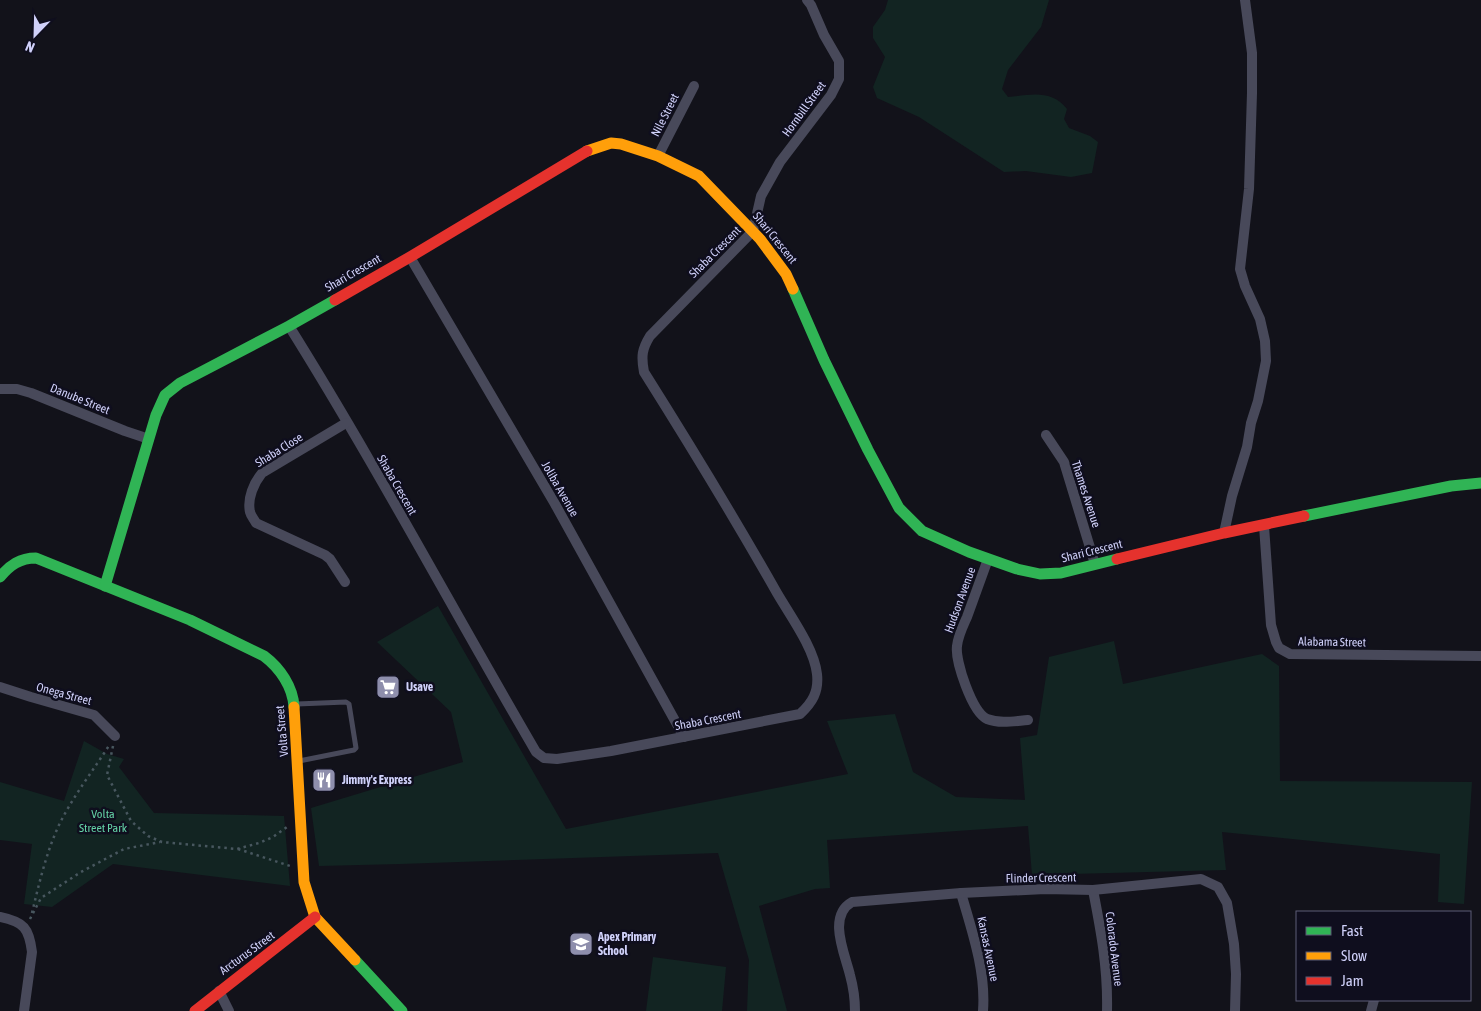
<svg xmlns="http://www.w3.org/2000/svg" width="1481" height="1011" font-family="'Asap Condensed',sans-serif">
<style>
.green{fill:#122422}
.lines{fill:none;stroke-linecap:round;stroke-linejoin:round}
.path{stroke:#48575f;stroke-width:2.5;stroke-dasharray:2.5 4;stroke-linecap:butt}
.lane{stroke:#48495a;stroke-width:5}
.street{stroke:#48495a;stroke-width:10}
.fast{stroke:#30b455;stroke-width:11}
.slow{stroke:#ff9f0a;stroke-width:11}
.jam{stroke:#e5322d;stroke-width:11}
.labels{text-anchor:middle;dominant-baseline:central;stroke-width:5;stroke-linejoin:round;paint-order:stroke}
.street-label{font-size:12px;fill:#d0d1fa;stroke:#0f0e1e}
.poi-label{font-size:12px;font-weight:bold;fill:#d0d1fa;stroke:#0f0e1e;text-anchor:start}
.park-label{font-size:12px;fill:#64d2a6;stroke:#0f0e1e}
</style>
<rect width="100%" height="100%" fill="#12121a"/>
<g class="green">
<path d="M888,0H1049L1041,27L1008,70L1002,89L1008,97C1031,95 1051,89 1067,109L1064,119L1069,128L1090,136L1098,142L1092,173L1071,177L1026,171L1004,172L919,117L877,98L873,87L885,57L873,38V27L885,10Z"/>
<path d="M438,606L566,829L848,774L827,721L895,714L913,772L956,797L1025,800L1020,738L1037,735L1049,657L1114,641L1123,684L1262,654L1279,666L1280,781L1472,782L1464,904L1438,902L1440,854L1222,832L1226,870L1032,875L1028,826L827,840L830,888L815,889L759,906L787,1011H747L749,960L718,853L400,864L319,866L311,808L463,762L451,712L377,642Z"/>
<path d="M84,741L107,754L124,759L119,767L154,813L284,816L290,886L113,864L52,907L24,904L32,844L0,840V782L64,801Z"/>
<path d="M653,957L726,967L722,1011H646Z"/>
</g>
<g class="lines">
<g class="path">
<path d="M113,746L107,775L131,821L148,836L162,842L237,849L259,843L273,837L287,827"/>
<path d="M238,849L290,866"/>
<path d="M32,913C39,884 46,853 59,825C73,796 93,771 110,744"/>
<path d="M30,919L41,898L81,872L124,849L160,842"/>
</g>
<path class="lane" d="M297,704L346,702L349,704L356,748L354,750L299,761"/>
<g class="street">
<path d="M658,156L694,86"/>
<path d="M410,257L555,504L684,737"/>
<path d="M289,326C376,465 453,610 536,752L544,758L557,759L611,751L800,714C812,703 819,692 817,674C814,648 791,617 777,593C735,519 690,445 644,372C641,356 642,349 650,336L753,231L761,196L780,162L831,95L839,79V61L824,35L811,5L807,0"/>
<path d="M0,389H17L31,393L125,431L149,439"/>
<path d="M1046,435L1064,462L1095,564"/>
<path d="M1264,526L1271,625L1276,642L1279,648L1290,654L1481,656"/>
<path d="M1224,533L1232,496L1247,447L1251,423L1258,401L1266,361L1265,341L1260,319L1245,286L1240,269L1249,189L1252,93V53L1245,0"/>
<path d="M988,559C981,578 974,598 967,617C963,626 958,636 957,646C955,661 972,712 987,719C1000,724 1015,721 1028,720"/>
<path d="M345,582L330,559L325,555L256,523C254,519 251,516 250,512C247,498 254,483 262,473L346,423"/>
<path d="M0,687L31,697L94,715L115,736"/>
<path d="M1093,890C1101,931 1108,968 1107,1011"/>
<path d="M961,893C972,931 986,971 983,1011"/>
<path d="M0,917C24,922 29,928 32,952L24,1011"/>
<path d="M219,991L229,1011"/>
<path d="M855,1011C855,1000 853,986 850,975C845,954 827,916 852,902L961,893L1045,889L1093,890L1201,879L1218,887L1227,903L1234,944L1236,974L1235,1011"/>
<path d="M1371,1011L1374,1000"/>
</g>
<g class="fast">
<path d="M793,289L824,360L868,450L899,508L922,531L969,552L1017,569L1040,574L1061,573L1117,559"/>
<path d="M1304,516L1451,486L1481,483"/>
<path d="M0,577C10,565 20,558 36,558L190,620L264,656C280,668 293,687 294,707"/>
<path d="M105,586L156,415L165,395L180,383L289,326L335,300"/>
<path d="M355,960L402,1011"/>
</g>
<g class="slow">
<path d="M587,151L611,143L621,144L658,156L699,176L760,239L786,274L793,289"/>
<path d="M294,707L304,882L315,917L355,960"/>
</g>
<g class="jam">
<path d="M335,300L410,257L587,151"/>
<path d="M1117,559L1224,533L1304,516"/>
<path d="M195,1011L315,917"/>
</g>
</g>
<defs>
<g id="supermarket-square" transform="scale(1.25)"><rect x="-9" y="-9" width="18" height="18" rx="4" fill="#8e8eac" stroke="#0f0e1e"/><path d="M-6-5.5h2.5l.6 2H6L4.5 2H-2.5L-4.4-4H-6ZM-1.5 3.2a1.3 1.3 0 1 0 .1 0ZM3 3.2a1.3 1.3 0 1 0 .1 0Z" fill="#fff"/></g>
<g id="restaurant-square" transform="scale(1.25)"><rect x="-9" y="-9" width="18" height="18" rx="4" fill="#8e8eac" stroke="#0f0e1e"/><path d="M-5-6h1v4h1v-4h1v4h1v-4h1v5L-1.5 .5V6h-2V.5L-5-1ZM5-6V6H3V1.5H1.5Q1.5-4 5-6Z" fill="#fff"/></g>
<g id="school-square" transform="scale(1.25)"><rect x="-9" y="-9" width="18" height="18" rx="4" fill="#8e8eac" stroke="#0f0e1e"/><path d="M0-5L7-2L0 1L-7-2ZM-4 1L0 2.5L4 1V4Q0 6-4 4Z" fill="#fff"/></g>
</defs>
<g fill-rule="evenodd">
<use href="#supermarket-square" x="388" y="687"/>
<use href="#restaurant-square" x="324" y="780"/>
<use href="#school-square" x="581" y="944"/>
</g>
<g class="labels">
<g class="street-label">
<text transform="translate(804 109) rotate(-54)">Hornbill Street</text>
<text transform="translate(665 115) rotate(-63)">Nile Street</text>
<text transform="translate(775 238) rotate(51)">Shari Crescent</text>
<text transform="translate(715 252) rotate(-45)">Shaba Crescent</text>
<text transform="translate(353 273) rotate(-30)">Shari Crescent</text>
<text transform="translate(80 399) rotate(22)">Danube Street</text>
<text transform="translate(279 450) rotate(-32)">Shaba Close</text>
<text transform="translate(397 485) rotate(60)">Shaba Crescent</text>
<text transform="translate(560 489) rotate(60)">Joliba Avenue</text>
<text transform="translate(1086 494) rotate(72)">Thames Avenue</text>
<text transform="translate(1092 551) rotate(-14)">Shari Crescent</text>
<text transform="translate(960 600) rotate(-70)">Hudson Avenue</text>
<text transform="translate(1332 642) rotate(1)">Alabama Street</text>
<text transform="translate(64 694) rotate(15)">Onega Street</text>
<text transform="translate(708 720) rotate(-11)">Shaba Crescent</text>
<text transform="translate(282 731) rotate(-95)">Volta Street</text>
<text transform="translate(1041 878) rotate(-1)">Flinder Crescent</text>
<text transform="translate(988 949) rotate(78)">Kansas Avenue</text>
<text transform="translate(1114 949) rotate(83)">Colorado Avenue</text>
<text transform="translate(247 953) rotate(-36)">Arcturus Street</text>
</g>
<g class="poi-label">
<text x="406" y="687">Usave</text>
<text x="342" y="780">Jimmy's Express</text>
<text x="598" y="937">Apex Primary<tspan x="598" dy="14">School</tspan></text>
</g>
<g class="park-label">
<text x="103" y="814">Volta<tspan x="103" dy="14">Street Park</tspan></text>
</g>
</g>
<rect x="1296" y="911" width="175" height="90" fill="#0f0e1e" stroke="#5c5c76"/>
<rect x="1306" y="927" width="25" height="8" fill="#30b455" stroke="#5c5c76"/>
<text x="1341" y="936" font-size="15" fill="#d0d1fa">Fast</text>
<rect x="1306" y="952" width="25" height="8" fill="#ff9f0a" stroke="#5c5c76"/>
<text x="1341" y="961" font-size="15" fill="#d0d1fa">Slow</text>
<rect x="1306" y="977" width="25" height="8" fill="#e5322d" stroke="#5c5c76"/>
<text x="1341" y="986" font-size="15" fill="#d0d1fa">Jam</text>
<g transform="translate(35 35) rotate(203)" stroke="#0f0e1e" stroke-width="4" paint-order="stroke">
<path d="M0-4L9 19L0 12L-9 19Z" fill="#d0d1fa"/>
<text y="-8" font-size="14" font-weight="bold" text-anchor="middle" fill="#d0d1fa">N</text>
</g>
</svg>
